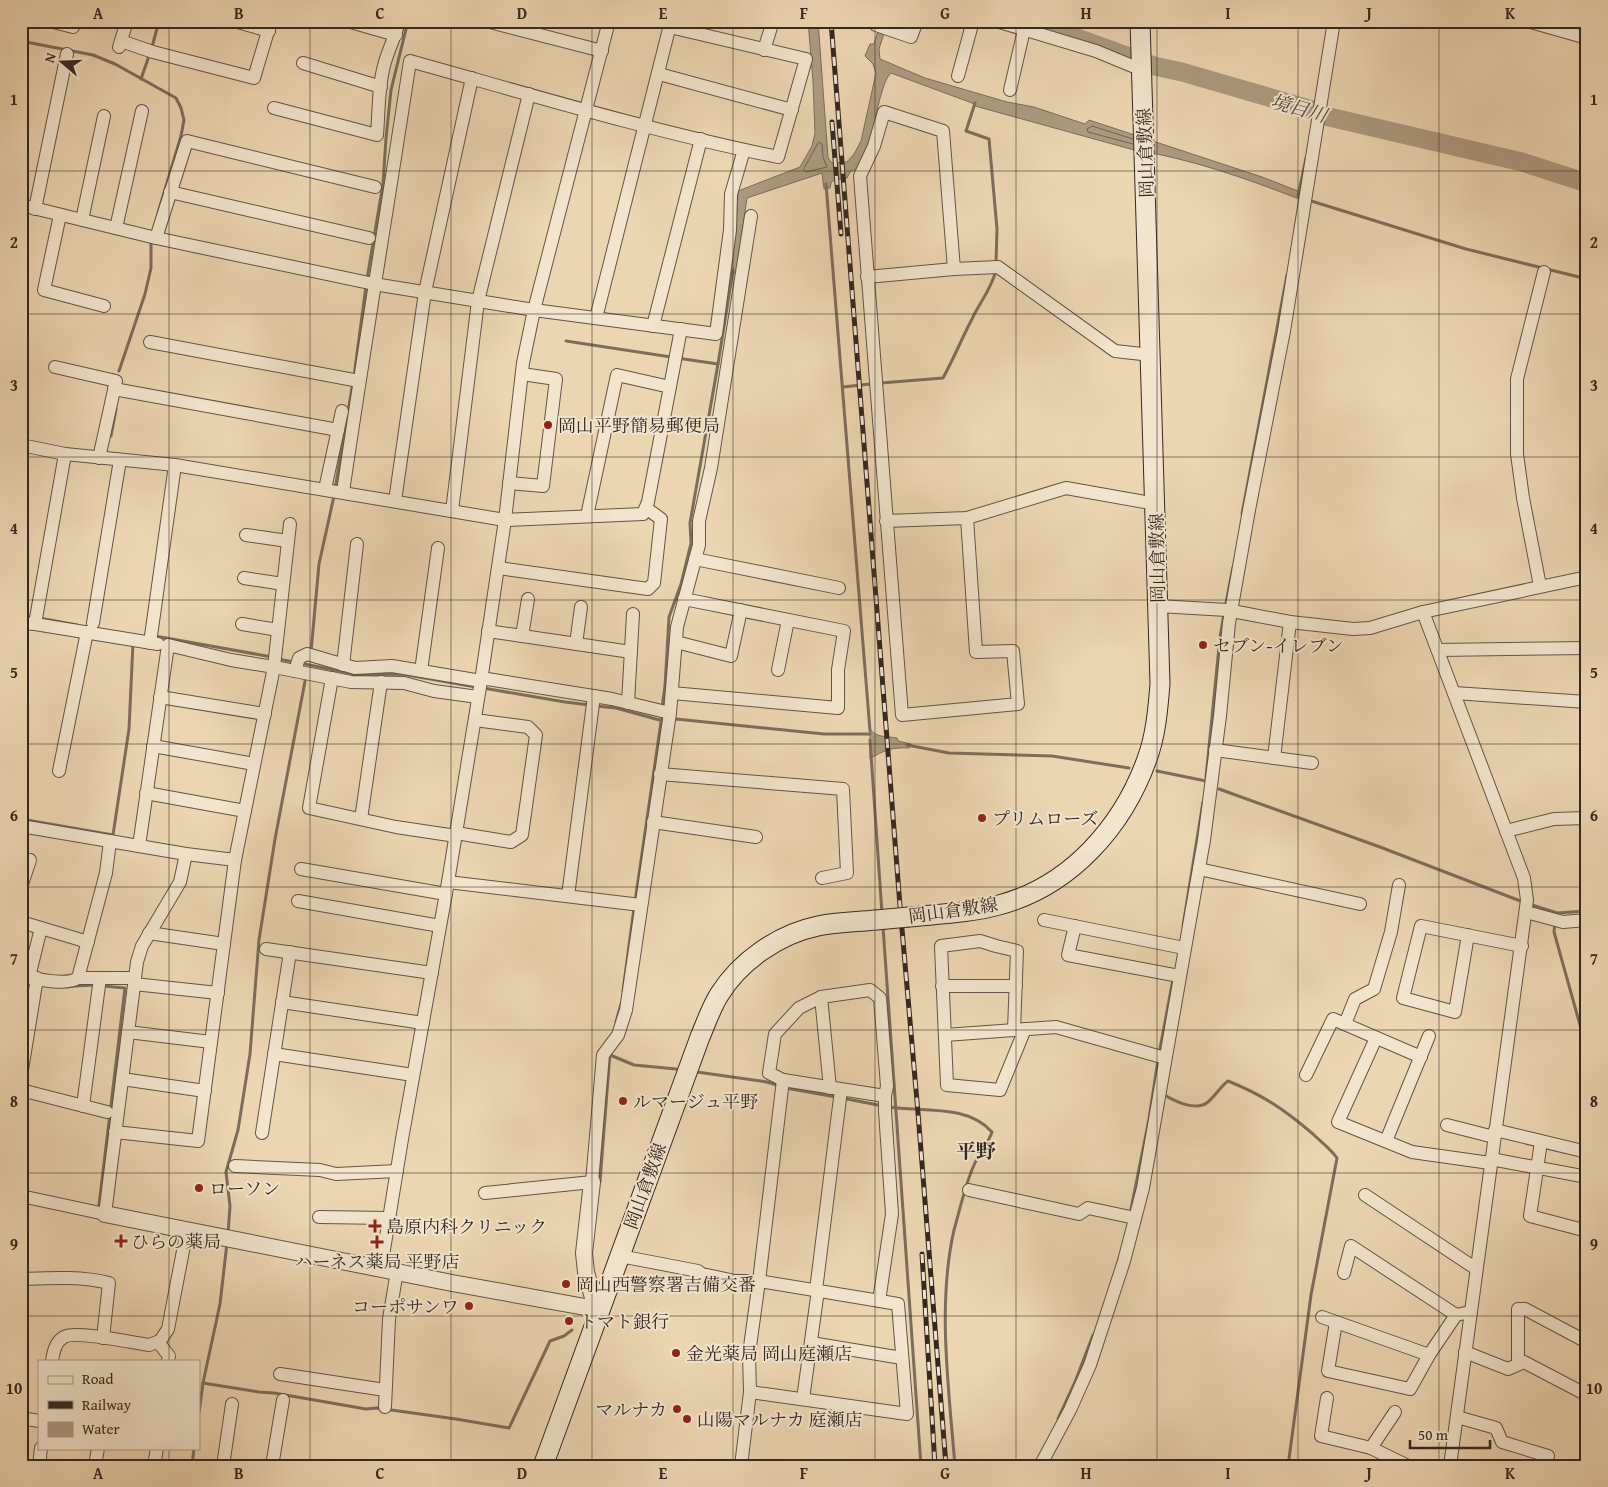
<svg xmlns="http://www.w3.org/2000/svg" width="1608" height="1487" font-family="'Gentium Book Plus','Noto Serif JP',serif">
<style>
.water{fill:#ad9b81;stroke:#7d6d5b}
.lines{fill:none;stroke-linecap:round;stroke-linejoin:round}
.shore{stroke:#706251;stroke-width:1}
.stream{stroke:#7d6d5b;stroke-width:3}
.river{stroke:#ad9b81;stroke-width:19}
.minor-casing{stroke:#625445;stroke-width:14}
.tertiary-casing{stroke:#625445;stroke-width:18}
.secondary-casing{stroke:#342821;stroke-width:21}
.minor{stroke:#f3e4cd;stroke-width:12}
.tertiary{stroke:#f3e4cd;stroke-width:16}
.secondary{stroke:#f3e4cd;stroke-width:19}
.rail-casing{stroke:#342821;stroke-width:5}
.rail{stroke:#f3e4cd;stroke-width:3;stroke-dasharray:9;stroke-linecap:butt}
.secondary-bridge-casing{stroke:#342821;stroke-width:21;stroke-linecap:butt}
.secondary-bridge{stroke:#f3e4cd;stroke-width:19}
.grid{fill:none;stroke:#342821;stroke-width:1;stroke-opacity:0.55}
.poi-dot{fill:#8f2418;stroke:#f3e4cd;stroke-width:2}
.labels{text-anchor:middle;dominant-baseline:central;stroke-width:4;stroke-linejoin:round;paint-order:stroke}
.street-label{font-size:18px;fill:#342821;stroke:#f3e4cd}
.poi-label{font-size:18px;fill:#342821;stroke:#f3e4cd;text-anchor:start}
.water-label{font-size:19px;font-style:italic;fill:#584a3e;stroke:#f3e4cd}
.quarter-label{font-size:20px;font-weight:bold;fill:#342821;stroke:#f3e4cd}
.neatline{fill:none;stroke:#342821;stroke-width:2}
.grid-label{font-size:16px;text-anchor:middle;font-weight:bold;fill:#342821}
</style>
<rect width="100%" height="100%" fill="#ecd6b2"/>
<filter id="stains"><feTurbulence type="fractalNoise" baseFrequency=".004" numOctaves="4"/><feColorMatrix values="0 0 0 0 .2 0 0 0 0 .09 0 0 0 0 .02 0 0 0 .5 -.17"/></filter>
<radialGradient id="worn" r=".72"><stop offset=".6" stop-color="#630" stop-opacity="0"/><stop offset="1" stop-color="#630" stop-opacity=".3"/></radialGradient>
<g class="water">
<path d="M808,21H818L828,157L830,161L833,163L847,162L854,154L861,141L876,73L873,64L865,56L870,44H874L881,21H888L879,49L880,59L925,78L1007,102L1034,107L1085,124L1089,120L1262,177L1298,191L1299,199C1248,179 1188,158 1134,150L975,106L972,103L891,73C881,81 874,129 869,144C867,152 862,160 858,168L850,172L847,178L834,180L831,183L830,188L824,189L822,173L747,198L736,274L729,273L736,232L738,191L800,167L812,146L815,133L813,82Z"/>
<path d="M870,729C876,738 887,736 897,738L898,741L911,744L909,748C894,747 883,750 870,759Z"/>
</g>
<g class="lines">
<g class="shore">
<path d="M1133,139L1092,126L1087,129L1088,132L1133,144"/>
<path d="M819,142L822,144L823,157L827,167L806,172L804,169Z"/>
</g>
<g class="stream">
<path d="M1045,30L1049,21"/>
<path d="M21,41L93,55L115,64L176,98L181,108L184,120L181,136L158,213"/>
<path d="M152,47L159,21"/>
<path d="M141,79L150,53"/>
<path d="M975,103L966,131L989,139L997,229L996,264"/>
<path d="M826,184L870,731"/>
<path d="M1298,196L1306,158"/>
<path d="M1308,200L1466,249L1587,279"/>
<path d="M367,279L383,184L386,138L391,90L408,21"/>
<path d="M566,341L671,357"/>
<path d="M677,358L718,364"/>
<path d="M119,371L145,294L151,268V242"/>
<path d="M354,376L366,286"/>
<path d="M881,383L943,378C954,358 962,338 972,319C980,302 992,288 996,270"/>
<path d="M843,387L870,384"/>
<path d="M111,436L116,409"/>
<path d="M335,489L353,382"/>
<path d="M1242,514L1287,275"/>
<path d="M1225,608L1233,567"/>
<path d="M21,615L33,617"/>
<path d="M39,618L77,625"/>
<path d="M155,636L272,657"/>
<path d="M311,652L319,564L334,496"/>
<path d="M278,659L294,662"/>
<path d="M300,663L358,675L402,674L476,687"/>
<path d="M483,688L565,702L590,705"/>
<path d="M596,706L616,708L663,721"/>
<path d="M662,708L665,686L669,617L681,584L691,543L690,523L718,364L733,270"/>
<path d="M671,720L676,719L824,734H870"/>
<path d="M870,740L882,913"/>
<path d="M907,745L949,753L1052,756L1129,768"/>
<path d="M1157,771L1206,781"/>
<path d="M1206,777L1220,637L1224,614"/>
<path d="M1219,789L1380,847L1523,902"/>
<path d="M21,819L113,835L129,729L133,643"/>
<path d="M635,902L662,715"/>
<path d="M1529,904L1557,913L1587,911"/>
<path d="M1555,923L1554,932L1587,1050"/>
<path d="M1183,926L1203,802"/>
<path d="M883,927L921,1466"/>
<path d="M73,986L97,985"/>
<path d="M623,991L634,908"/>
<path d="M616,1022L621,1004"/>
<path d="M1159,1054L1173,979"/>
<path d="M610,1055L634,1065L676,1069"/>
<path d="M697,1072L767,1082L780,1086"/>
<path d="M786,1088L836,1097"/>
<path d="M1163,1094C1174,1101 1196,1112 1208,1102C1216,1095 1220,1087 1228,1081C1263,1095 1285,1110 1313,1134C1321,1142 1330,1148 1337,1158L1311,1295L1288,1466"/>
<path d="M842,1098L883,1106"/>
<path d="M889,1107C922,1112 967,1104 992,1132C988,1144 979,1153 974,1165C965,1185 960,1209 954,1230C937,1305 949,1390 955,1466"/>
<path d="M600,1182L610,1053"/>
<path d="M99,1205L125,988L103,986"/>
<path d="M1131,1209L1149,1119L1158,1060"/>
<path d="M228,1234L230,1206L226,1172L238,1130L250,1054L259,940L275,839L306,676"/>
<path d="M203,1383L259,1392L274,1393L366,1409L377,1408L456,1419L509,1428L550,1341L564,1336L572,1330"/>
<path d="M199,1413L203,1383L220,1304L227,1243"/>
<path d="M1058,1419L1075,1382L1093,1335"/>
<path d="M192,1466L194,1448"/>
</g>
<path class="river" d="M1040,29L1077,38L1154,66L1182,72L1316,111L1325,116L1522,162L1587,183"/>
<g class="minor-casing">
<g id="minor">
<path d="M49,21L73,27"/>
<path d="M234,21L269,31"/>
<path d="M347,21L396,35"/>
<path d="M486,21L602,51"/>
<path d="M873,21L876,25L911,37L917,21"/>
<path d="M996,21L1096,51L1142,70"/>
<path d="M1527,21L1587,38"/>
<path d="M121,41L153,52L254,78L271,21"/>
<path d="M119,47L127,21"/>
<path d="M764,50L773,21"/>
<path d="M303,63L381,87"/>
<path d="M659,74L792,110"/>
<path d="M958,76L973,21"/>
<path d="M1010,90L1024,30"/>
<path d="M274,108L377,135C379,111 378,85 385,62C389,48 396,35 399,21"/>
<path d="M170,192L369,238"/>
<path d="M21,205L156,238L374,284L534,310L716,334L730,230L731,194L744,150"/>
<path d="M35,209L67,54"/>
<path d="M60,215L44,290L104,306"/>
<path d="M82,220L104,116"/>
<path d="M116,228L142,111"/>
<path d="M156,238L187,141L375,187"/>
<path d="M954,269L943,131L884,112L874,146L860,176L902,715L1018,704L1013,651L976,652L967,518"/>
<path d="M867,277L954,269L998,267L1115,351L1151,355"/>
<path d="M596,318L671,21"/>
<path d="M653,326L701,139"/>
<path d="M150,342L359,381"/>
<path d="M55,367L116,381L99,458"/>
<path d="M114,389L338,430"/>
<path d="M21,445L65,454L175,465L505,520L643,514L648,502L681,329"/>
<path d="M509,483L543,486L556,379L522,374"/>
<path d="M325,489L342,411"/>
<path d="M343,492C364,348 388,205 410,61C532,95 654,132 778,157L806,59L670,27"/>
<path d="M395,501L425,292L472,78"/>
<path d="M452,511L478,301L529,94"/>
<path d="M587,516L617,375L670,387"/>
<path d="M886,521L967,518L1066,488L1156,504"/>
<path d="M290,524L274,667L351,682L404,683L434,691L478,697"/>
<path d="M246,535L288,541"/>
<path d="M695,559L839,588"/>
<path d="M498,568L648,589L654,583L661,519L646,508"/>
<path d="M244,578L283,584"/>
<path d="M1540,586L1523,498L1517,454V379L1544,272"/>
<path d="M1158,606L1227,610L1290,622L1353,629L1370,628L1423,612L1587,577"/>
<path d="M1423,612L1524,878L1527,900L1450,1466"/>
<path d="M21,623L35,624L65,454"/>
<path d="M93,623L120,460"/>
<path d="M35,624L158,644"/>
<path d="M242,624L278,630"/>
<path d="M488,631L631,652"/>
<path d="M522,636L528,599"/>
<path d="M676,642L731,656L741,610"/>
<path d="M150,643L175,465"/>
<path d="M576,644L581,607"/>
<path d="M1438,650L1587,648"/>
<path d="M343,665L357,544"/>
<path d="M778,670L788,620"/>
<path d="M295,671L299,658L307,654L355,668L392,666L481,681"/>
<path d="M421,671L438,548"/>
<path d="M332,678L309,808L396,827L456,836"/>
<path d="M481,678L612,699L670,713"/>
<path d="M672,693L838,708V670L844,631L684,599"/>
<path d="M1454,693L1587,702"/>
<path d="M160,697L265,714"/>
<path d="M628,703L633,614"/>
<path d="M153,746L254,764"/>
<path d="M1215,750L1312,763"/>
<path d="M1274,758L1290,622"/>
<path d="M59,771L87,632"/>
<path d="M660,774L843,789L847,873L822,878"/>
<path d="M146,793L245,811"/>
<path d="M361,819L381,682"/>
<path d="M653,822L756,837"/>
<path d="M21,826L186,854L235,860"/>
<path d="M1506,831L1554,819L1587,818"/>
<path d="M456,833L511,842L522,835L536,735L528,727L475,720"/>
<path d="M301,869L446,894"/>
<path d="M1199,869L1360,904"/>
<path d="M448,882L641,905"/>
<path d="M21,887L30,860"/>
<path d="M568,896L594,696"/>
<path d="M298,901L440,926"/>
<path d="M1526,912L1563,922L1587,920"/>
<path d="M1044,920L1184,948"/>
<path d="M21,922L88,942"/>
<path d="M1075,926L1068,955L1179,976"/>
<path d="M149,933L224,944"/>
<path d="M1468,935L1455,1012L1403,998L1421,926L1522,946"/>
<path d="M266,949L432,973"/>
<path d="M21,976C35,979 67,986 78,978H135"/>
<path d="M29,977L41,928"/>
<path d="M78,978L106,873L110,841"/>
<path d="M134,984L218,993"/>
<path d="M942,986H1016"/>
<path d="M821,997L830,1088"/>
<path d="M282,1002L423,1023"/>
<path d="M1345,1024L1355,999L1374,989L1391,932L1399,885"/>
<path d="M1014,1030L1017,951L996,946L980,941L941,946L947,1085L1000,1090L1025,1029"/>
<path d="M128,1032L211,1042"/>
<path d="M945,1035L1056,1027L1165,1058"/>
<path d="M1376,1038L1338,1122L1412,1152L1490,1163"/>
<path d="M274,1054L413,1075"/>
<path d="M1306,1075L1333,1019L1421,1057"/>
<path d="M21,1076L37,978"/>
<path d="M122,1079L205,1091"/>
<path d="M21,1090L107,1112"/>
<path d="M83,1106L100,978"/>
<path d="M1447,1125L1494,1137"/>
<path d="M1495,1130L1587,1152"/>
<path d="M115,1132L198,1141L235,860L274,667L231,660L168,645L139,846"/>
<path d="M262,1133L290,952"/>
<path d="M1386,1141L1429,1036"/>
<path d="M1541,1142L1530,1216L1587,1231"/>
<path d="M1491,1159L1587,1177"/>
<path d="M235,1166L320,1170L336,1174L397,1171"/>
<path d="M969,1190L1079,1214L1088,1208L1135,1218"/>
<path d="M485,1193L592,1182L603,1055L618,1035L626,1010L670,713L677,627L699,545V521L711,468L751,216"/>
<path d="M1365,1195L1475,1268"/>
<path d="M21,1196L105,1214L137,962L142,946L180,882L186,854"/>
<path d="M319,1217L389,1218"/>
<path d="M620,1256L698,1271L702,1274L735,1281H759L898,1304L907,1414L750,1392"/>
<path d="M381,1268L402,1139L448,882L481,681L505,520L523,363L534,310L609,21"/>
<path d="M1344,1273L1351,1246L1456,1315"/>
<path d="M21,1279C50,1278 80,1276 109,1283L103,1338"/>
<path d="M816,1290L841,1090"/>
<path d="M879,1301L892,1214L885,1111V1096L887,1086L880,998L870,990L821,997L799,1008L775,1034L769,1073L783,1080L885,1096"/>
<path d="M1322,1317L1429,1355"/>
<path d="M1336,1322L1328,1371L1410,1389L1429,1355L1456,1315L1470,1312"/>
<path d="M158,1342L169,1356L168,1361"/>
<path d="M811,1343L902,1358"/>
<path d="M1465,1352L1508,1369L1524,1362L1587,1395"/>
<path d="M52,1361C53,1353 56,1341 64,1337C75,1330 133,1343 149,1345L160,1341L168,1329L187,1230"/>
<path d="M1518,1364V1309H1525L1587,1342"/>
<path d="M280,1374L385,1390"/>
<path d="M1327,1398L1321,1436L1371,1448L1408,1466"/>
<path d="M803,1399L818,1290"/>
<path d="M385,1407L389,1319L397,1271"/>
<path d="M1457,1417L1496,1428L1502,1442L1548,1456"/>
<path d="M21,1418L39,1421"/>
<path d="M1371,1448L1395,1412"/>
<path d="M39,1466L41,1448"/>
<path d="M95,1466L98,1448"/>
<path d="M154,1466L157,1448"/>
<path d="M223,1466L232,1404"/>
<path d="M272,1466L283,1400"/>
<path d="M741,1466L750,1392L749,1354L759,1281L783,1080"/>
<path d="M1040,1466L1070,1410L1090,1365L1124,1261L1143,1188L1204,840L1220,716L1229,623L1249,510L1284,331L1334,21"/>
</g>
</g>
<g class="tertiary-casing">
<path id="tertiary" d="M105,1214L452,1283L596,1309L586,1272L584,1253L592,1182"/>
</g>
<g class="secondary-casing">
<g id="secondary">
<path d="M909,917C939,914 970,913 999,905C1071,886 1123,826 1147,759C1156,735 1158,708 1160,684L1140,21"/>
<path d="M543,1466L700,1037C706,1023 711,1008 719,995C740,961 779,934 818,926C837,922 857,922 876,920"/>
</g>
</g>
<use href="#minor" class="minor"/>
<use href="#tertiary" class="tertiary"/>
<use href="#secondary" class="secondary"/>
<g class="rail-casing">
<g id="rail">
<path d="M831,21L900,906L918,1113L946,1466"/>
<path d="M832,122L841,234"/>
<path d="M922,1254L935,1466"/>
</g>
</g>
<use href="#rail" class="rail"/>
<g class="secondary-bridge-casing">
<path id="secondary-bridge" d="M876,920L909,917"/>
</g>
<use href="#secondary-bridge" class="secondary-bridge"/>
</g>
<path class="grid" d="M169,21V1361M310,21V1466M451,21V1466M592,21V1466M733,21V1466M875,21V1466M1016,21V1466M1157,21V1466M1298,21V1466M1439,21V1466M21,171H1587M21,314H1587M21,457H1587M21,600H1587M21,744H1587M21,887H1587M21,1030H1587M21,1173H1587M21,1316H1587M169,1448V1466"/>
<g class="poi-dot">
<circle cx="548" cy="425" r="5"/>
<circle cx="1203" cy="645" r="5"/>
<circle cx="982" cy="818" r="5"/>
<circle cx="623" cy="1101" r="5"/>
<circle cx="199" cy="1188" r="5"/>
<path d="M372.5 1218.5h5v5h5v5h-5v5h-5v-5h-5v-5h5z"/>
<path d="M118.5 1233.5h5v5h5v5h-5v5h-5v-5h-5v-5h5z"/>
<path d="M374.5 1234.5h5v5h5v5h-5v5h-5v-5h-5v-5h5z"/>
<circle cx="566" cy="1284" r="5"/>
<circle cx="469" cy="1306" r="5"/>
<circle cx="569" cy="1321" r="5"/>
<circle cx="676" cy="1353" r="5"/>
<circle cx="677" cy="1409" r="5"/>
<circle cx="687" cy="1419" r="5"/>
</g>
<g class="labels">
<g class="street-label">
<text transform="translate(1145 153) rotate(-92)">岡山倉敷線</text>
<text transform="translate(1157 558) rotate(-91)">岡山倉敷線</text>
<text transform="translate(953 910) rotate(-8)">岡山倉敷線</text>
<text transform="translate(645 1186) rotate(-70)">岡山倉敷線</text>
</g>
<g class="poi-label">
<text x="558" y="425">岡山平野簡易郵便局</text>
<text x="1213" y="645">セブン-イレブン</text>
<text x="992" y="818">プリムローズ</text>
<text x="633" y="1101">ルマージュ平野</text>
<text x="209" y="1188">ローソン</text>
<text x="386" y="1226">島原内科クリニック</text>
<text x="131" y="1241">ひらの薬局</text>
<text x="377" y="1261" text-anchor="middle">ハーネス薬局 平野店</text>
<text x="576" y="1284">岡山西警察署吉備交番</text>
<text x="459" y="1306" text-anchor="end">コーポサンワ</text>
<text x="579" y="1321">トマト銀行</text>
<text x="686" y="1353">金光薬局 岡山庭瀬店</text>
<text x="667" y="1409" text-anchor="end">マルナカ</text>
<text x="697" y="1419">山陽マルナカ 庭瀬店</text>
</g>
<g class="water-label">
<text transform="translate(1299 108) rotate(16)">境目川</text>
</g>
<g class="quarter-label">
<text x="976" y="1150">平野</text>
</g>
</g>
<rect width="1608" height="1487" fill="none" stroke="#ecd6b2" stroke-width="55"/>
<rect x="38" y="1360" width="162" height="90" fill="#f3e4cd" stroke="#a79988"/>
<rect x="48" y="1376" width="25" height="8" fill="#f3e4cd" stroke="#a79988"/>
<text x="82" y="1384" font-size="15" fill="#342821">Road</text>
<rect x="48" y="1401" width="25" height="8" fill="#342821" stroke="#a79988"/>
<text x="82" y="1410" font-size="15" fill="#342821">Railway</text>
<rect x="48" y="1422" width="25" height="15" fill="#ad9b81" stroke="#a79988"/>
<text x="82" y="1434" font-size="15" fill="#342821">Water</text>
<g transform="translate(62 62) rotate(289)" stroke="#f3e4cd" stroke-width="4" paint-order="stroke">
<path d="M0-4L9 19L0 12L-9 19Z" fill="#342821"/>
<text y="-8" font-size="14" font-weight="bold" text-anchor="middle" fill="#342821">N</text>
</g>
<path d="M1410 1440v8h80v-8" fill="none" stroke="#342821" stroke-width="2.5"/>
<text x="1418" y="1440" font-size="15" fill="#342821" stroke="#f3e4cd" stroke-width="4" paint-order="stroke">50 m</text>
<rect x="28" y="28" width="1552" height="1432" class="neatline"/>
<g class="grid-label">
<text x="98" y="19">A</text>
<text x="239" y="19">B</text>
<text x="380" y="19">C</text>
<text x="522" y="19">D</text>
<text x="663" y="19">E</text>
<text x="804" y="19">F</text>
<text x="945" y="19">G</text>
<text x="1086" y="19">H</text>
<text x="1228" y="19">I</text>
<text x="1369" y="19">J</text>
<text x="1510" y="19">K</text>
<text x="14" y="105">1</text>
<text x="1594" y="105">1</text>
<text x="14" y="248">2</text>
<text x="1594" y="248">2</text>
<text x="14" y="391">3</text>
<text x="1594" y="391">3</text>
<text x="14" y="534">4</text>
<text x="1594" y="534">4</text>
<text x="14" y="678">5</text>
<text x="1594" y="678">5</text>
<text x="14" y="821">6</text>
<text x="1594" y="821">6</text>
<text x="14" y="964">7</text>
<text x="1594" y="964">7</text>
<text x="14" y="1107">8</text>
<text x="1594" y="1107">8</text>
<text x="14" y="1250">9</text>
<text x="1594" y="1250">9</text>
<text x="14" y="1394">10</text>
<text x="1594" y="1394">10</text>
<text x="98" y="1479">A</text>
<text x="239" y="1479">B</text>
<text x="380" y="1479">C</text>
<text x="522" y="1479">D</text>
<text x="663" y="1479">E</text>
<text x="804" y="1479">F</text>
<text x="945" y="1479">G</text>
<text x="1086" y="1479">H</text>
<text x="1228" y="1479">I</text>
<text x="1369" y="1479">J</text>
<text x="1510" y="1479">K</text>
</g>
<rect width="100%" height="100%" filter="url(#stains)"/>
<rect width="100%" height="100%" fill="url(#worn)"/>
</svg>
